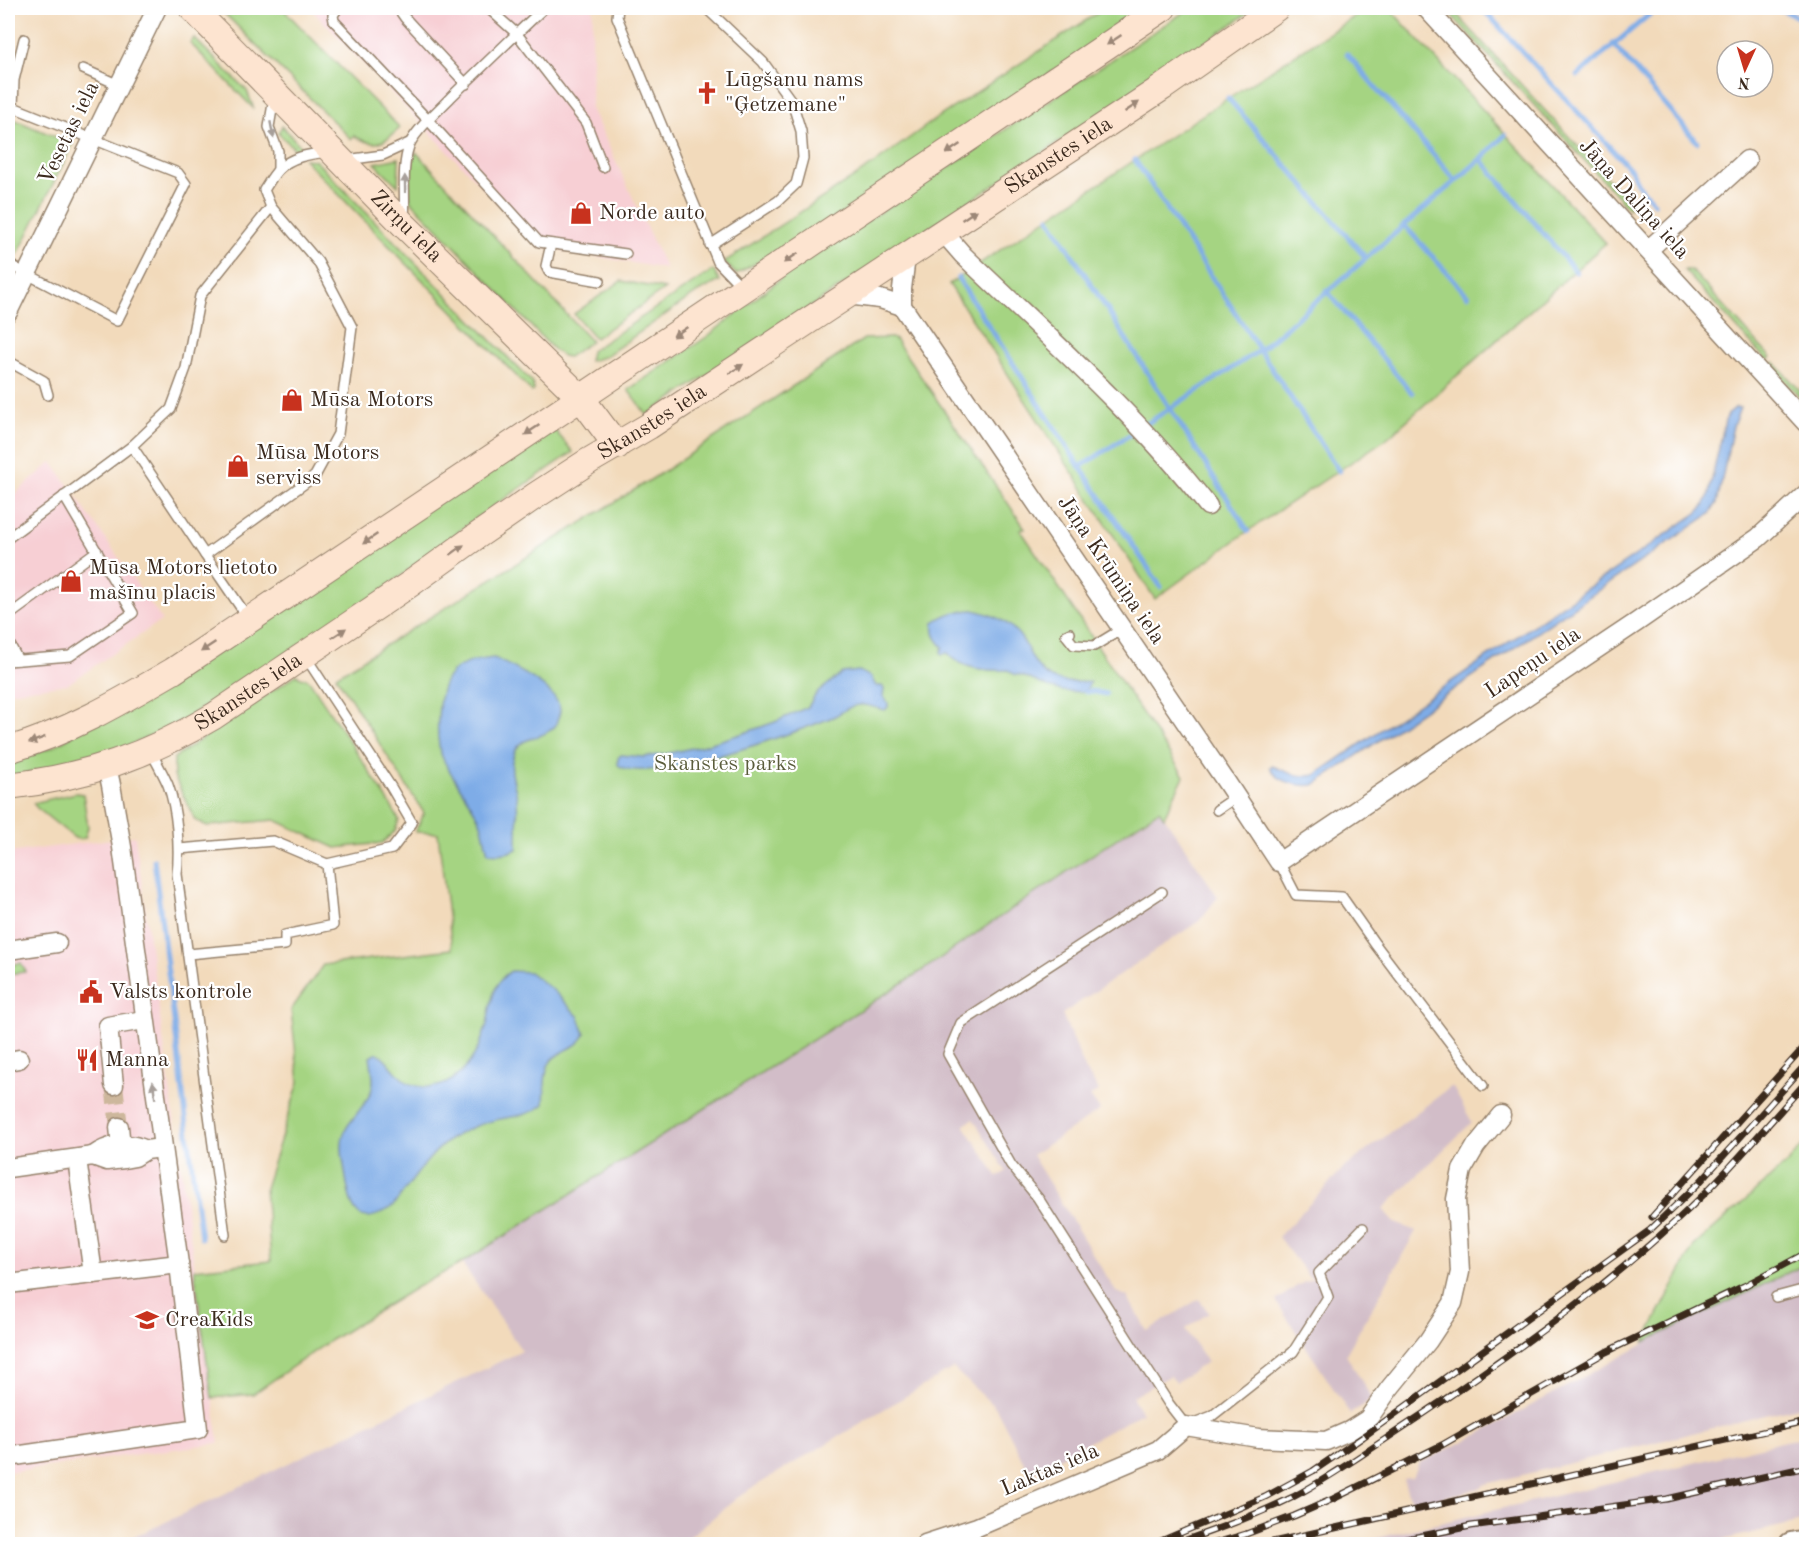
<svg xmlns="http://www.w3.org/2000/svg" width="1814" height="1552" font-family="'Old Standard TT',serif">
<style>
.built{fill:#f7cfd4}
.industrial{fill:#d2bdc8;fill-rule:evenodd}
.green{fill:#a5d482;stroke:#707f50;stroke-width:1.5}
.water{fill:#7eace7;stroke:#5c6b82;stroke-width:1.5}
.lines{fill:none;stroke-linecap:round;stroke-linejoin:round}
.stream{stroke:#7eace7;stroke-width:5}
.minor-tunnel{stroke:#cdb79c;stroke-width:18;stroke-dasharray:18 9;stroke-linecap:butt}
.service-casing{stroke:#96826c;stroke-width:12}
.minor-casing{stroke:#96826c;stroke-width:21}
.tertiary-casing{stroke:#96826c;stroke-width:26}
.secondary-casing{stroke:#96826c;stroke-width:28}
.service{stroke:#fff;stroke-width:9}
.minor{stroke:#fff;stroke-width:18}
.tertiary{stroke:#fff;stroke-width:22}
.secondary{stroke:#fde4d0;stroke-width:26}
.rail-casing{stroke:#3b2a1e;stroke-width:7}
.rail{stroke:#fff;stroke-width:4.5;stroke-dasharray:14;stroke-linecap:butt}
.oneway{fill:#9c8777}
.oneway2{fill:#a79f9a}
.labels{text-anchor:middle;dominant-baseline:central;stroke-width:4.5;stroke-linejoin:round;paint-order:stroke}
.poi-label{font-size:22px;fill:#3b2a1e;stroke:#fff;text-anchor:start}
.street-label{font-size:22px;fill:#3b2a1e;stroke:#fff}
.park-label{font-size:22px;fill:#5b5d3c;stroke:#fff}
</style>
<rect width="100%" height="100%" fill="#fff"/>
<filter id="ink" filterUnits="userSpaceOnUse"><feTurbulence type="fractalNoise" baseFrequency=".0167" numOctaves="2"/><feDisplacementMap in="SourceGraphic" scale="12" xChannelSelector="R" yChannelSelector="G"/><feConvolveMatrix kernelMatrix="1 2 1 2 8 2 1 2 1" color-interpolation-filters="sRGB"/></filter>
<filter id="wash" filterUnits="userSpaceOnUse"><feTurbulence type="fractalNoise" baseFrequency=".008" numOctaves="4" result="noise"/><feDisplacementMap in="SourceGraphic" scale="24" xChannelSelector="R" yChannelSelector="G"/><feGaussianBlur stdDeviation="1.35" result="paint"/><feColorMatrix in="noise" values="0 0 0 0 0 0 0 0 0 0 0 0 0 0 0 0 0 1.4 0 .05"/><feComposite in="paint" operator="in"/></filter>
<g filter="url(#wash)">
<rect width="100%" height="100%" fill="#f2dabb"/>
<g class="built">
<path d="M310,8H593L591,108L666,269L539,246Z"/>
<path d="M52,462L162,620L68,684L8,692V500Z"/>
<path d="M135,836L219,1443L8,1472V853Z"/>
</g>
<g class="industrial">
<path d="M1160,810L1218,897L1199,921L1062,1014L1086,1071L1099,1090L1090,1096L1100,1110L1032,1155L1116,1292L1127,1296L1147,1331L1199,1299L1209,1313L1185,1329L1207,1362L1176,1382L1170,1376L1132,1397L1142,1413L1030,1474L996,1408L953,1368L742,1494L681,1544H114L145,1532L522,1351L462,1263L923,970L991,923ZM973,1119L1006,1171L998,1177L964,1125Z"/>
<path d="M1452,1086L1472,1122L1383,1209L1395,1223L1416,1231L1346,1354L1372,1399L1350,1414L1276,1301L1297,1286L1315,1277H1309L1278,1237L1345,1167Z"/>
<path d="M1806,1264V1405L1486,1484L1477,1489L1412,1505L1403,1479L1413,1477L1419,1463L1479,1434L1644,1344V1342Z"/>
<path d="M1806,1436V1520L1706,1544H1352Z"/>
</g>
<g class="green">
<path d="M219,8H282L400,128C383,144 376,148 354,136L351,139Z"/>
<path d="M1105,8H1148L815,231L736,274L724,262L868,168L937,118Z"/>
<path d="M1190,8H1255L1151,81L647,415L628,390L708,336L785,275Z"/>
<path d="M1368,8H1389L1606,243L1386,439L1248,531L1155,599L949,284L1228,98Z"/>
<path d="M1445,8H1451L1629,202V209Z"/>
<path d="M194,38L247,91L254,109L190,43Z"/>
<path d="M8,117L73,144L18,254L12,257L8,256Z"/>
<path d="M282,126L304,150L298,152L278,133Z"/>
<path d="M416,152L569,317L591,341L568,357L563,356L554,350L410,200C409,183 408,168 416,152Z"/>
<path d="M399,158L398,186L375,163Z"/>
<path d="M304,159L315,160L532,382L534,390L532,392Z"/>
<path d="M713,270L720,281L698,292L604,357L589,361L591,351Z"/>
<path d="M1684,270H1691L1771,358L1767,361Z"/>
<path d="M621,281L665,289L595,338L574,314Z"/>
<path d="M892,338L894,340L895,339L1025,528L1020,529L1184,776L1164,817L1159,810L991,923L923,970L462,1263L417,1287L331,1340L253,1394L212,1398L194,1269L271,1261L265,1188L299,1082L291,1010L323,965L452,949L438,833L415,832L424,813L336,676L663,472L864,339Z"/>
<path d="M1774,362L1806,397V404L1771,365Z"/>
<path d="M553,428L573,452L476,518L380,592L184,720L115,752L8,778V764L55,746Z"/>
<path d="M296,675L309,680L386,797L399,820L395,831L382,843L336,848L275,820L207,826L195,820L174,776V758Z"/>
<path d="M76,793L83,794L88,827L85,838C80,839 76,840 72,836L37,808L33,803Z"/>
<path d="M21,963L26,972L8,974V965Z"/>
<path d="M1806,1143V1264L1644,1342L1694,1246L1786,1164Z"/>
</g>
<g class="water">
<path d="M1736,407L1740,408L1733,426L1717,503L1710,514L1314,785C1298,787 1277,782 1270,767L1272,766C1286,771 1299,779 1315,775L1697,513L1704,506L1708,497L1725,421L1729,413Z"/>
<path d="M973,610C993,614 1013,623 1024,642C1030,653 1036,669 1048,676C1060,684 1077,682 1090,682L1086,692L1062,691L1048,687L1023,676L1014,674L1008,670C987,671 962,670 948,653L942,654L941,652L943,647C936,639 932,634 934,622C946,613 958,611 973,610Z"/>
<path d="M494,658C514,668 548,683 558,703C562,710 559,715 557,721C555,726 555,728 549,731C537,740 518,736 513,757C509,770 515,784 517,798C518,813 517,829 517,845V849C507,854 499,855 488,853C485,843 484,831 480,821C470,800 455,782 444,761C438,749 437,734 438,720C440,677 449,662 494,658Z"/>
<path d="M859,671L871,677L876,686H882L884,689L883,696L888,703V707L885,710C876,709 867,703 858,705C848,706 842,713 833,717C800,731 645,787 618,765V758L621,755L643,757L665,754L705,745L744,733L775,722L808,707L816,694L842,673Z"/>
<path d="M511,971L529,972L554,991L579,1017L585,1034C578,1051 552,1050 547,1069C544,1080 545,1093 544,1104C530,1117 510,1116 492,1121C479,1124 465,1130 454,1137C431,1150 410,1185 393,1206C354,1234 350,1204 345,1172C343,1158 339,1144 345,1131C348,1124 354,1118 358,1112C376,1090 375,1084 370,1057L378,1053C390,1061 395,1074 407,1082C414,1087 430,1088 438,1086C465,1079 480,1049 487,1024C491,1004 492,982 511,971Z"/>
</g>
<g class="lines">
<g class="stream">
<path d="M1482,8L1632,171L1637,183L1654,203"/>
<path d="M1778,8L1806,21"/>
<path d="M1613,44L1697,142"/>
<path d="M1347,54L1456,181"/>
<path d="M1577,76L1657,8"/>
<path d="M1228,98L1366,258"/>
<path d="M1481,159L1576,272"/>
<path d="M1135,160L1339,471"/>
<path d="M1049,218L1248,531"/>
<path d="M1404,225L1468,296"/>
<path d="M958,278L1080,467L1161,587"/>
<path d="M1327,291L1412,393"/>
<path d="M1080,467L1260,350L1481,159L1505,135"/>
<path d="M1086,692L1091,691L1106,694"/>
<path d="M154,860L201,1238"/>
</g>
</g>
</g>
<g filter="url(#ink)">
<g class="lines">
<path class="minor-tunnel" d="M114,1085L119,1127"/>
<g class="service-casing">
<g id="service">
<path d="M338,8L333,15L334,21L428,120L539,242L626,254"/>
<path d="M398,8L405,18L466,84"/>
<path d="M488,8L517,34L586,123L603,167"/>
<path d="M618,8L617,17L718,262L742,287"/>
<path d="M706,8L763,62L792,102L801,131L803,158L796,184L778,201L710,245"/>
<path d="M83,69L119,85"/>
<path d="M274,98L269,127L278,151V169"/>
<path d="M346,160L383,155L409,143"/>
<path d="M404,219C406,194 401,170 409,146C414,131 440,109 451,97C482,67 513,37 544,8"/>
<path d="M551,244L546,266L549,272L600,281"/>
<path d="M8,264L117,321L186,184L178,173L13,107L14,80L24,39"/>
<path d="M8,361L44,381L48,395"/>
<path d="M8,538L132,446"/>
<path d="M205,555L132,446L171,409L186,368L200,296L271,207"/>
<path d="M8,616L97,551"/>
<path d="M248,618L205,555L315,476L338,434L352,327L318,262L271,207L264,190C268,184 273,175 278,170C291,156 311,154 328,152"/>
<path d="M1070,633L1066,635L1074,645L1094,646L1122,629"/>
<path d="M8,641L18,660"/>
<path d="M8,661L70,656L133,613L64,496"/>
<path d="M151,751C156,762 163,773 168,785C177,809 180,848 177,874L225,1235"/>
<path d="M1217,810L1236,797"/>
<path d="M179,849L273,841L327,864L392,849L412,823L391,787L305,656"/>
<path d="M1279,862L1296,895L1342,897L1375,944L1483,1086"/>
<path d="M1162,892L961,1023L948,1054L1011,1165L1038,1198L1169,1404L1186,1426L1212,1416L1293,1352L1328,1297L1319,1273L1363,1228"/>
<path d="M188,954L285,945V935L333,925L327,864"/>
<path d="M1776,1297L1806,1289"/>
</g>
</g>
<g class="minor-casing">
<g id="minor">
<path d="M1426,8L1806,423"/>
<path d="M943,232L963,255C1047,336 1136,414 1208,506"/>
<path d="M1648,250L1747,160"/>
<path d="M906,257L902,289V306L1225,780L1279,862L1637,622L1758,538L1806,494"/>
<path d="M847,295L880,299L902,306"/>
<path d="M8,312L157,8"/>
<path d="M8,950L57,943"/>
<path d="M8,1061L19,1059"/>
<path d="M114,1085L108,1026L144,1020"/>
<path d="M119,1127L121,1146"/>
<path d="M93,1156C108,1145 128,1141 146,1150"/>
<path d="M77,1159L93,1274"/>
<path d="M8,1168L93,1156L107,1161L124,1159L135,1157L146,1150L162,1148"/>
<path d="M8,1284L179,1264"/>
<path d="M8,1457L198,1429L179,1264L122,847L111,785L107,766"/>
<path d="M925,1544L977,1527L1158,1450L1186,1426L1258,1438L1326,1441L1349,1431L1368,1419L1389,1389L1428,1341L1453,1303L1460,1272L1456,1199L1462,1170L1476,1146L1501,1115"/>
</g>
</g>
<g class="tertiary-casing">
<path id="tertiary" d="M1791,1544L1806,1541"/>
</g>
<g class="secondary-casing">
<g id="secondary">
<path id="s1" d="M192,8L404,225L581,398L617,446"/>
<path d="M8,750C67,733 120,702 173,671L1163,8"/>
<path id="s2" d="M8,786C86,777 147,756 214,716L410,584L474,538L535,496L589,461L649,426L943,232L1163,87L1276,8"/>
</g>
</g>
<use href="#service" class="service"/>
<use href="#minor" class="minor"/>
<use href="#tertiary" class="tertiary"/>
<use href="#secondary" class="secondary"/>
<g class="rail-casing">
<g id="rail">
<path d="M1652,1217L1806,1045"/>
<path d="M1154,1544L1265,1497L1313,1471L1363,1437L1650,1230L1699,1183L1806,1064"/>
<path d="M1175,1544C1215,1530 1255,1516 1293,1497C1338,1473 1380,1442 1423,1414C1510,1356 1599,1292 1676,1221C1723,1178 1764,1129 1806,1082"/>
<path d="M1212,1544L1246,1534L1294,1516L1333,1499L1442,1445L1606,1352L1744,1286L1806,1253"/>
<path d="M1264,1544L1806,1422"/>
<path d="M1382,1544L1471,1526L1667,1499L1806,1467"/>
</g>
</g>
<use href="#rail" class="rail"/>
</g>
<defs><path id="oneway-solid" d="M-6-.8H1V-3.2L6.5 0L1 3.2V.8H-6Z" transform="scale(1.5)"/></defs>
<g class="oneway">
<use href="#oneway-solid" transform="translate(1114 40) rotate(146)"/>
<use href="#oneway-solid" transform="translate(1132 107) rotate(-34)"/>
<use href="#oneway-solid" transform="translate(953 149) rotate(146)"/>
<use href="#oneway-solid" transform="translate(969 215) rotate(-34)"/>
<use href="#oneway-solid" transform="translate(791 258) rotate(146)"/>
<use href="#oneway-solid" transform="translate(680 332) rotate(146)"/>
<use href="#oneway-solid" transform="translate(736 369) rotate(-33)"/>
<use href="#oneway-solid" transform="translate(532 430) rotate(146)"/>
<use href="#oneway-solid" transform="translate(370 539) rotate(146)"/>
<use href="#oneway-solid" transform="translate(457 550) rotate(-36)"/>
<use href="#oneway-solid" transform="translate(339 633) rotate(-34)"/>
<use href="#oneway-solid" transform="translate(208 647) rotate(146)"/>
<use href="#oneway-solid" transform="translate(37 740) rotate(160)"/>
</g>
<g class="oneway2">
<use href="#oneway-solid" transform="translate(272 130) rotate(79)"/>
<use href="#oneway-solid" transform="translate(405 184) rotate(-91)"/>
<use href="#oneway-solid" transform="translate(154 1090) rotate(-98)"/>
</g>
</g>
<defs>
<g id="church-bare" transform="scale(1.8)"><path d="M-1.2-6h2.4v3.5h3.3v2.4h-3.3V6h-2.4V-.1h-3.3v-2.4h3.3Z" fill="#c8321e" stroke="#fff" stroke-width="2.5" paint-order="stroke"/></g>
<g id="shop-bare" transform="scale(1.8)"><path d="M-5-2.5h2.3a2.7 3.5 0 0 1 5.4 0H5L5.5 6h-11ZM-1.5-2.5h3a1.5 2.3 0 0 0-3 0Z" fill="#c8321e" stroke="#fff" stroke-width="2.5" paint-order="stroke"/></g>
<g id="civic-bare" transform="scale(1.8)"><path d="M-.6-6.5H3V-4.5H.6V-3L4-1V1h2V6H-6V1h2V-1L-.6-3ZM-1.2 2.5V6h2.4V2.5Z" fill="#c8321e" stroke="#fff" stroke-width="2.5" paint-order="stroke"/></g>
<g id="restaurant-bare" transform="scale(1.8)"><path d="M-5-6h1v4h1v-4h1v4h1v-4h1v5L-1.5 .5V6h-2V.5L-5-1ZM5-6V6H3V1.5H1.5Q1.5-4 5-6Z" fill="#c8321e" stroke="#fff" stroke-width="2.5" paint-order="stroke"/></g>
<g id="school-bare" transform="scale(1.8)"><path d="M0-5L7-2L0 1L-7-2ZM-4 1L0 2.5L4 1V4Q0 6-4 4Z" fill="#c8321e" stroke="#fff" stroke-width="2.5" paint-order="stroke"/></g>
</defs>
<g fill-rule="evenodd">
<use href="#church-bare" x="707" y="93"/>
<use href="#shop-bare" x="581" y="213"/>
<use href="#shop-bare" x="292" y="400"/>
<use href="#shop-bare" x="238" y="466"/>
<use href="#shop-bare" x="71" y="581"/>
<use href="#civic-bare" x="91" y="992"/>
<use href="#restaurant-bare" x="87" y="1060"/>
<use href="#school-bare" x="147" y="1320"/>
</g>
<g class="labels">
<g class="poi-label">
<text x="725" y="80">Lūgšanu nams<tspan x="725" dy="25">"Ģetzemane"</tspan></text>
<text x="599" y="213">Norde auto</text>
<text x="310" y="400">Mūsa Motors</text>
<text x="256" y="453">Mūsa Motors<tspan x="256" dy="25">serviss</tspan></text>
<text x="89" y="568">Mūsa Motors lietoto<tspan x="89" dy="25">mašīnu placis</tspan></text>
<text x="109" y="992">Valsts kontrole</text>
<text x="105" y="1060">Manna</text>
<text x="165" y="1320">CreaKids</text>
</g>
<g class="street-label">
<text transform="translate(69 133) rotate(-64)">Vesetas iela</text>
<text stroke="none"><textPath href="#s2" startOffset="1233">Skanstes iela</textPath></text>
<text transform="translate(1634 199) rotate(48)">Jāņa Daliņa iela</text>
<text stroke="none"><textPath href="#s1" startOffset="306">Zirņu iela</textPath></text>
<text stroke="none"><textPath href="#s2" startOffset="747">Skanstes iela</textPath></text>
<text transform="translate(1111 570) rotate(56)">Jāņa Krūmiņa iela</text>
<text transform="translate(1533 663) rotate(-34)">Lapeņu iela</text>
<text stroke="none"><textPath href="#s2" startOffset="261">Skanstes iela</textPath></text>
<text transform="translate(1050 1470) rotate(-23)">Laktas iela</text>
</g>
<g class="park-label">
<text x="725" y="764">Skanstes parks</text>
</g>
</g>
<rect width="1814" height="1552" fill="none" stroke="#fff" stroke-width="30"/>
<g transform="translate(1745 69) rotate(184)"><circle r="28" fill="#ffffff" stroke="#b1aaa5" stroke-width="1.5"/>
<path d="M0-4.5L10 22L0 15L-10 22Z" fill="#c8321e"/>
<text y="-9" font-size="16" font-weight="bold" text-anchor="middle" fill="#3b2a1e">N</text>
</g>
</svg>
